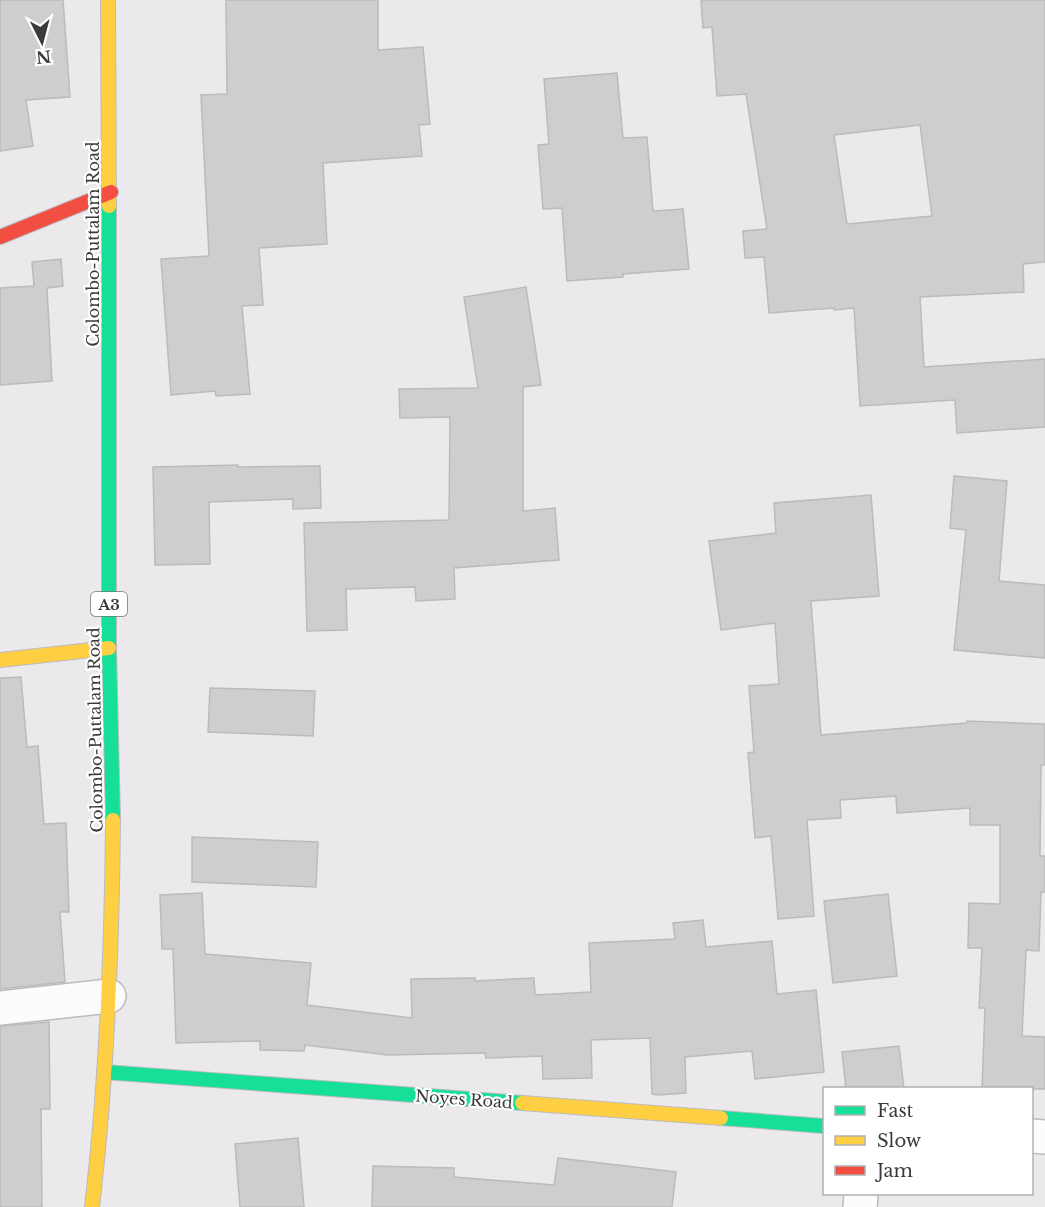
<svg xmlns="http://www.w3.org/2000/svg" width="1045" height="1207" font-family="'Libre Baskerville',serif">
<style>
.building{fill:#cfcdcf;stroke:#bcbabc;stroke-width:1.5;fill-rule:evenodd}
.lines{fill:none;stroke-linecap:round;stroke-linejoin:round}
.street-casing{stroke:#bcbbbd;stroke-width:36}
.fast-casing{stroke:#bcbbbd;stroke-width:16}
.slow-casing{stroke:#bcbbbd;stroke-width:16}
.jam-casing{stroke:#bcbbbd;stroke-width:16}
.street{stroke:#fcfcfc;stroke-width:33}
.fast{stroke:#16e098;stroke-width:14}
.slow{stroke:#ffcf43;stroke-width:14}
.jam{stroke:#f24e42;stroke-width:14}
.labels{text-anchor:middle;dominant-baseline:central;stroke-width:4.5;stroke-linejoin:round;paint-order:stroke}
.shield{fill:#fff;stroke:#767476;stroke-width:1.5}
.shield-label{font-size:15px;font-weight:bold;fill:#3b393b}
.street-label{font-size:16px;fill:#3b393b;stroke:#fff}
</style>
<rect width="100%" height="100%" fill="#ebe9ec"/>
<g class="building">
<path d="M0,0H63L70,97L26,100L33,146L0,151Z"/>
<path d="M226,0H378V50L423,47L430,124L419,125L422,156L323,163L327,244L259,248L263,305L242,306L250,394L216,396L215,391L171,395L161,259L209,256L201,95L227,94Z"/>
<path d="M701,0H1045V262L1023,264L1024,292L920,297L924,367L1045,359V427L957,433L955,400L860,406L854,308L834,310V308L769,313L764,257L745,258L743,231L767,229L746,94L717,96L712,27L703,28ZM920,125L932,216L847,224L834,135Z"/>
<path d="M617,73L623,138L647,137L653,211L683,209L689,269L623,274V277L567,281L562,208L543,209L538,145L549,144L544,79Z"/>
<path d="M61,259L63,286L47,288L52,381L0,385V288L34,286L32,262Z"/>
<path d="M526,287L541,385L523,387V511L555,508L559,560L454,568L455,599L416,601L415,587L346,589L347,630L307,631L304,523L449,520L450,417L400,418L399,389L478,388L464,297Z"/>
<path d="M238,465V467L320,466L321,508L293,509V499L209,502L210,564L155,565L153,467Z"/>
<path d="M954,476L1007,481L999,581L1045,585V658L954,650L966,530L950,528Z"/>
<path d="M871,495L879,596L811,601L821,735L966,723L967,721L1045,724V765H1041L1040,856H1045V892H1041L1039,951L1026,950L1022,1036L1045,1037V1089H982L985,1008H979L982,948H968L969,903L1000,904V825H970V808L897,813L896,796L840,800L841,818L807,820L814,916L778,919L771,836L755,838L748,753L754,752L749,686L779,684L775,623L721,630L709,541L776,533L774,503Z"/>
<path d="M21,677L27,747L38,746L44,824L66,823L69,912H60L65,982L0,989V678Z"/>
<path d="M210,688L315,691L313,736L208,732Z"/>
<path d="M192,837L318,842L316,887L192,882Z"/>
<path d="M202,893L205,954L311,963L307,1005L412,1018L411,979L475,978V981L534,978L535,995L591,992L589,943L675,939L673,923L703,920L706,947L772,941L777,994L816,990L824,1072L755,1079L752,1051L685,1057L686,1093L658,1095L652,1094L650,1038L591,1040L592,1078L543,1079L542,1056L486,1058L485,1053L388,1055L305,1045L304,1051L260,1050V1041L176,1043L173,949H162L160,895Z"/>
<path d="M888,894L897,976L833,983L824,901Z"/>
<path d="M49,1022L50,1109H41L42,1207H0V1026Z"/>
<path d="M899,1046L904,1089H846L842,1052Z"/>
<path d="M298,1138L304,1207H240L235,1144Z"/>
<path d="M558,1158L676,1172L672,1207H372L373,1166L454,1168V1177L554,1185Z"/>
</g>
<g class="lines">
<g class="street-casing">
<g id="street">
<path d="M0,1008L109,996"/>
<path d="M1032,1136L1045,1137"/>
<path d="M860,1207L861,1194"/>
</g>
</g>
<g class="fast-casing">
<g id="fast">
<path d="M109,206V649L113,820"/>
<path d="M104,1072L522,1103"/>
<path d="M721,1118L824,1126"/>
</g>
</g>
<g class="slow-casing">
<g id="slow">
<path d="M108,0L109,206"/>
<path d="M0,660L109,648"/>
<path d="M522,1103L721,1118"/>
<path d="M92,1207C107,1078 112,950 113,820"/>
</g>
</g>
<g class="jam-casing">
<path id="jam" d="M0,237L111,192"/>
</g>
<use href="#street" class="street"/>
<use href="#fast" class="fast"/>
<use href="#slow" class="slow"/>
<use href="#jam" class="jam"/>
</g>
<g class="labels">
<rect class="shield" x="91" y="592" width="36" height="24" rx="4.5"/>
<g class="shield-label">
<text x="109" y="604">A3</text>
</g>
<g class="street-label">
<text transform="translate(93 244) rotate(-90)">Colombo-Puttalam Road</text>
<text transform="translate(95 730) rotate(-91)">Colombo-Puttalam Road</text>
<text transform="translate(464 1099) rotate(4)">Noyes Road</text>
</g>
</g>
<rect x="823" y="1087" width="210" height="108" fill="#ffffff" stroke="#b1b0b1" stroke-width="1.5"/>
<rect x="835" y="1106" width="30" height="9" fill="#16e098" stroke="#b1b0b1" stroke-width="1.5"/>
<text x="877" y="1117" font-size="18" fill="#3b393b">Fast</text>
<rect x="835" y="1136" width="30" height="9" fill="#ffcf43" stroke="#b1b0b1" stroke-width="1.5"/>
<text x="877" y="1147" font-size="18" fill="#3b393b">Slow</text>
<rect x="835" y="1166" width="30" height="9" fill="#f24e42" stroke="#b1b0b1" stroke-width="1.5"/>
<text x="877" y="1177" font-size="18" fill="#3b393b">Jam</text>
<g transform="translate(42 42) rotate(174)" stroke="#ffffff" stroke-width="4.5" paint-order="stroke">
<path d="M0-4.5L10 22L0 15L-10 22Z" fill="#3b393b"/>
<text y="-9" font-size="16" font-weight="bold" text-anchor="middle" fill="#3b393b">N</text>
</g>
</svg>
